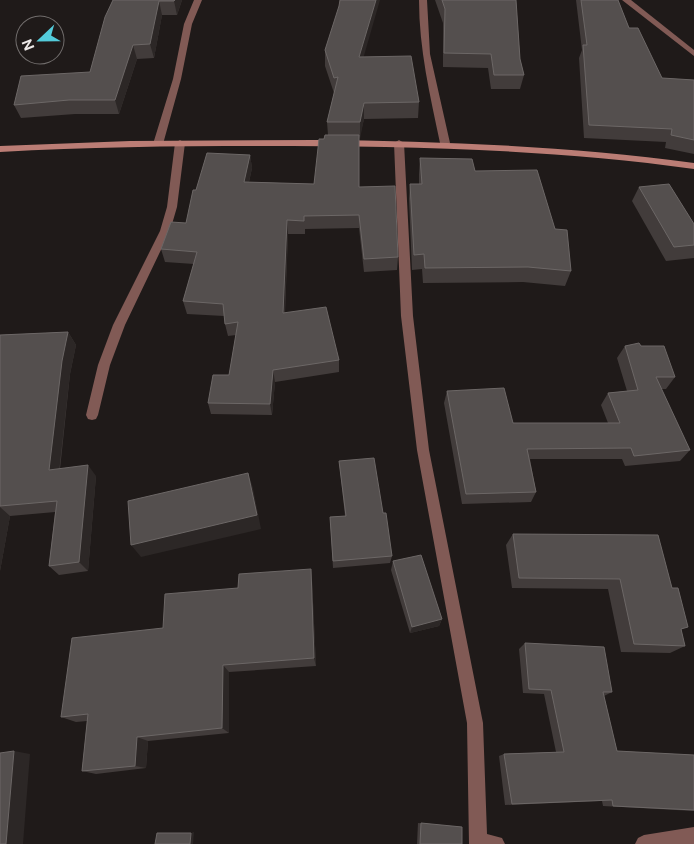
<svg xmlns="http://www.w3.org/2000/svg" width="694" height="844" font-family="'Public Sans',sans-serif">
<style>
.lines{fill:none;stroke-linecap:round;stroke-linejoin:round}
.street{fill:#815a55;fill-rule:evenodd}
.secondary{fill:#bb7d75;fill-rule:evenodd}
.wall{fill:#423c3b}
.shaded-wall{fill:#2c2726}
.building{fill:#544f4e;stroke:#6c6766}
</style>
<rect width="100%" height="100%" fill="#1f1a19"/>
<g class="lines">
<g class="street">
<path d="M194,0H202L192,24L181,79L163,144L161,146H155L153,144L173,79L184,24Z"/>
<path d="M419,0H427L430,54L450,143L445,146L440,143C430,95 419,49 419,0Z"/>
<path d="M622,0H631L694,50V56Z"/>
<path d="M180,140L185,143L177,207L170,231L125,325L110,365L98,415L96,419L92,420L88,419L86,415L98,365L113,325L160,231L167,207L175,143Z"/>
<path d="M399,140L404,143L413,316L429,450L483,723L487,834L502,838L505,844H469L467,723L417,450L401,316L394,143Z"/>
<path d="M694,827V844H635L638,838L644,835Z"/>
</g>
<path class="secondary" d="M315,140C442,141 568,146 694,163V169C550,149 406,146 261,146C174,146 87,147 0,152V146L130,141Z"/>
</g>
<g class="wall">
<path d="M113,0H182L177,15H162L154,58L137,59L119,114H75L21,118L14,105L90,72Z"/>
<path d="M435,0H516L520,59L524,75L520,89H491L488,68L443,67V23Z"/>
<path d="M576,0H618L629,28L662,78L694,80V154L665,148L666,142L584,138L579,58L582,50Z"/>
<path d="M325,50L364,57L419,102L418,118L364,119L359,139V187L398,257L397,270L364,272L359,228L305,229V234H288L285,313L339,360V372L275,382L272,415L211,414L208,403L229,375L236,335L228,336L225,324L224,316L187,314L183,301L194,264L165,262L161,249L186,223L196,190L250,155L252,168L249,182L314,184L324,139L328,135L327,122L334,93L325,66Z"/>
<path d="M420,158L475,171L555,229L571,271L565,286L523,282L423,283L422,269L412,270L409,199L410,184H419V174Z"/>
<path d="M639,187L694,224V258L666,261L632,201Z"/>
<path d="M68,332L76,345L70,374L60,469L96,476L88,571L59,575L49,566L55,512L10,516L0,571V335Z"/>
<path d="M625,346H641L675,377L666,389H661L690,450L680,461L625,466L622,459H530L536,492L531,502L462,504L444,403L447,391L513,423H608L601,405L608,393L627,391L617,358Z"/>
<path d="M339,461L383,513L392,556L390,563L333,568L330,517L345,516L340,470Z"/>
<path d="M513,534L658,535L685,646L670,653L621,652L608,589L512,588L506,545Z"/>
<path d="M393,561L442,619L439,626L410,633L391,570Z"/>
<path d="M312,580L316,666L229,672V733L148,741L146,768L96,774L82,771L87,721L76,722L61,717L163,628L238,588Z"/>
<path d="M525,643L612,692L604,696L617,751L694,755V811L603,806L602,801L505,805L499,756L504,754L556,752L544,694L523,693L519,649Z"/>
<path d="M418,823L462,827V844H417Z"/>
</g>
<g class="shaded-wall">
<path d="M175,0H182L177,15L174,1Z"/>
<path d="M376,0H380L359,73V57Z"/>
<path d="M159,1L162,15L154,58L150,44Z"/>
<path d="M133,45L137,59L119,114L115,100Z"/>
<path d="M364,103V119L360,139V122Z"/>
<path d="M250,155L252,168L246,195L244,182Z"/>
<path d="M287,220L288,234L284,325L283,313Z"/>
<path d="M68,332L76,345L70,374L58,481L49,470L62,361Z"/>
<path d="M273,370L275,382L272,415L270,404Z"/>
<path d="M88,465L96,476L88,571L79,562Z"/>
<path d="M248,473L253,488L261,529L141,557L131,545Z"/>
<path d="M0,507L10,516L0,571Z"/>
<path d="M311,569L312,580L316,666L314,658Z"/>
<path d="M442,619L439,626L410,633L412,627Z"/>
<path d="M223,665L229,672V733L222,728Z"/>
<path d="M137,737L148,741L146,768L135,766Z"/>
<path d="M14,751L30,754L23,844H6Z"/>
<path d="M194,832L193,844H190L191,833Z"/>
</g>
<g class="building">
<path d="M113,0H175L174,1H159L150,44L133,45L115,100H69L14,105L21,76L90,72L105,17Z"/>
<path d="M340,0H376L359,57L411,56L419,102L364,103L360,122H327L338,77L334,78L325,50L339,6Z"/>
<path d="M442,0H516L520,59L524,75H494L491,54L444,53L445,9Z"/>
<path d="M581,0H618L629,28H638L662,78L694,80V140L671,135L672,129L589,125L583,45H587Z"/>
<path d="M325,135H359V187L395,186L398,257L364,259L359,215L304,216V221L287,220L283,313L326,307L339,360L273,370L270,404L208,403L213,375H229L238,322L225,324L223,304L183,301L197,252L161,249L171,222L186,223L193,190H196L207,153L250,155L244,182L314,184L319,139H324Z"/>
<path d="M420,158L472,159L475,171L537,170L555,229L567,230L571,271L528,267L425,268L424,254L414,255L410,184H422Z"/>
<path d="M669,184L694,224V245L674,247L639,187Z"/>
<path d="M68,332L62,361L49,470L88,465L79,562L49,566L57,501L0,506V335Z"/>
<path d="M639,343L641,346H664L675,377H656L690,450L634,456L631,448L527,449L536,492L466,494L447,391L504,388L513,423H620L608,393L638,390L625,346Z"/>
<path d="M374,458L383,513H386L392,556L333,561L330,517L346,516L339,461Z"/>
<path d="M248,473L257,515L131,545L128,501Z"/>
<path d="M513,534L658,535L672,588H678L688,627L681,629L685,646L634,644L620,579L519,578Z"/>
<path d="M421,555L442,619L412,627L393,561Z"/>
<path d="M311,569L314,658L223,665L222,728L137,737L135,766L82,771L88,714L61,717L72,638L163,628L165,594L238,588L239,574Z"/>
<path d="M525,643L604,647L612,692H603L617,751L694,755V810L613,806L612,800L512,804L504,754L564,752L551,690L529,689Z"/>
<path d="M14,751L6,844H0V753Z"/>
<path d="M421,823L462,827V844H420Z"/>
<path d="M157,833H191L190,844H155Z"/>
</g>
<g transform="translate(40 40) rotate(248)"><circle r="24" fill="#1f1a19" stroke="#716d6c"/>
<path d="M0-4L9 19L0 12L-9 19Z" fill="#53cbda"/>
<text y="-8" font-size="14" font-weight="bold" text-anchor="middle" fill="#ede9e8">N</text>
</g>
</svg>
